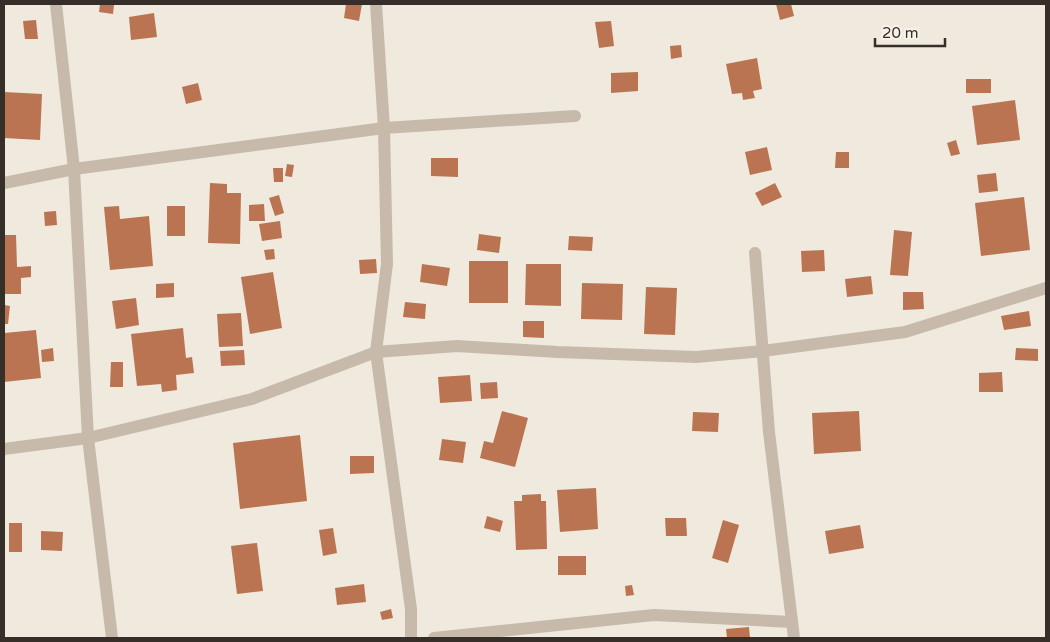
<svg xmlns="http://www.w3.org/2000/svg" width="1050" height="642" font-family="'Varela Round',sans-serif">
<style>
.building{fill:#ba7452}
.lines{fill:none;stroke-linecap:round;stroke-linejoin:round}
.street{stroke:#c7baab;stroke-width:12}
</style>
<rect width="100%" height="100%" fill="#f0e9de"/>
<g class="building">
<path d="M100,4L114,5L113,14L99,12Z"/>
<path d="M346,4H362L359,21L344,18Z"/>
<path d="M776,4H791L794,16L780,20Z"/>
<path d="M154,13L157,37L131,40L129,17Z"/>
<path d="M36,20L38,39H25L23,21Z"/>
<path d="M611,21L614,46L599,48L595,22Z"/>
<path d="M681,45L682,57L671,59L670,46Z"/>
<path d="M757,58L762,89L753,91L755,98L743,100L742,93L732,94L726,64Z"/>
<path d="M638,72V91L611,93V73Z"/>
<rect x="966" y="79" width="25" height="14"/>
<path d="M198,83L202,100L186,104L182,87Z"/>
<path d="M4,92L42,94L40,140L4,138Z"/>
<path d="M1015,100L1020,140L977,145L972,106Z"/>
<path d="M956,140L960,154L951,156L947,143Z"/>
<path d="M767,147L772,170L750,175L745,152Z"/>
<path d="M836,152H849V168H835Z"/>
<path d="M431,158H458V177L431,176Z"/>
<path d="M287,164L294,165L292,177L285,176Z"/>
<path d="M273,168H283V182H274Z"/>
<path d="M996,173L998,191L979,193L977,175Z"/>
<path d="M210,183L227,184V193H241L240,244L208,243Z"/>
<path d="M775,183L782,197L762,206L755,193Z"/>
<path d="M279,195L284,213L275,216L269,198Z"/>
<path d="M1024,197L1030,250L981,256L975,203Z"/>
<path d="M264,204L265,221H249V205Z"/>
<path d="M119,206L120,219L149,216L153,266L110,270L104,207Z"/>
<rect x="167" y="206" width="18" height="30"/>
<path d="M56,211L57,225L45,226L44,212Z"/>
<path d="M280,221L282,238L262,241L259,224Z"/>
<path d="M894,230L912,232L908,276L890,275Z"/>
<path d="M479,234L501,237L499,253L477,250Z"/>
<path d="M4,235H16L17,267L31,266V277L21,278V294H4Z"/>
<path d="M569,236L593,237L592,251L568,250Z"/>
<path d="M274,249L275,259L266,260L264,250Z"/>
<path d="M824,250L825,271L802,272L801,251Z"/>
<path d="M376,259L377,273L360,274L359,260Z"/>
<rect x="469" y="261" width="39" height="42"/>
<path d="M422,264L450,268L447,286L420,282Z"/>
<path d="M526,264H561V306L525,305Z"/>
<path d="M273,272L282,328L250,334L241,277Z"/>
<path d="M871,276L873,294L847,297L845,279Z"/>
<path d="M174,283V297L156,298V284Z"/>
<path d="M582,283L623,284L622,320L581,319Z"/>
<path d="M646,287L677,288L675,335L644,334Z"/>
<path d="M903,292H923L924,309L903,310Z"/>
<path d="M136,298L139,325L116,329L112,301Z"/>
<path d="M405,302L426,304L425,319L403,317Z"/>
<path d="M4,305L10,306L8,324H4Z"/>
<path d="M1029,311L1031,326L1004,330L1001,316Z"/>
<path d="M241,313L243,346L219,347L217,314Z"/>
<path d="M523,321H544V338L523,337Z"/>
<path d="M183,328L186,358L192,357L194,373L176,375L177,390L162,392L161,384L137,386L131,334Z"/>
<path d="M36,330L41,378L4,382V333Z"/>
<path d="M53,348L54,361L42,362L41,350Z"/>
<path d="M1016,348L1038,349V361L1015,360Z"/>
<path d="M244,350L245,365L221,366L220,351Z"/>
<path d="M111,362H123V387H110Z"/>
<path d="M1002,372L1003,392H979V373Z"/>
<path d="M470,375L472,401L440,403L438,377Z"/>
<path d="M497,382L498,398L481,399L480,383Z"/>
<path d="M502,411L528,418L515,467L480,458L484,441L493,443Z"/>
<path d="M859,411L861,451L814,454L812,413Z"/>
<path d="M693,412L719,413L718,432L692,431Z"/>
<path d="M300,435L307,501L240,509L233,443Z"/>
<path d="M442,439L466,442L463,463L439,460Z"/>
<path d="M350,456H374V473L350,474Z"/>
<path d="M596,488L598,529L560,532L557,490Z"/>
<path d="M541,494V501H546L547,549L516,550L514,501H522V495Z"/>
<path d="M487,516L503,521L500,532L484,528Z"/>
<path d="M665,518H686L687,536H666Z"/>
<path d="M723,520L739,525L728,563L712,558Z"/>
<rect x="9" y="523" width="13" height="29"/>
<path d="M860,525L864,548L829,554L825,531Z"/>
<path d="M333,528L337,553L323,556L319,530Z"/>
<path d="M41,531L63,532L62,551L41,550Z"/>
<path d="M257,543L263,591L237,594L231,546Z"/>
<rect x="558" y="556" width="28" height="19"/>
<path d="M364,584L366,602L337,605L335,588Z"/>
<path d="M632,585L634,595L626,596L625,586Z"/>
<path d="M391,609L393,618L382,620L380,612Z"/>
<path d="M749,627L750,638H727L726,629Z"/>
</g>
<g class="lines">
<g class="street">
<path d="M56,4L74,169L88,438L112,638"/>
<path d="M376,4L384,128L387,264L376,352L411,609V638"/>
<path d="M4,183L74,169L384,128L575,116"/>
<path d="M755,253L769,432L794,638"/>
<path d="M4,449L88,438L252,399L376,352L457,346L558,352L696,357L763,351L905,332L1046,288"/>
<path d="M434,638L654,615L792,622"/>
</g>
</g>
<rect width="1050" height="642" fill="none" stroke="#362e29" stroke-width="10"/>
<path d="M875 38v8h70v-8" fill="none" stroke="#362e29" stroke-width="2.5"/>
<text x="882" y="38" font-size="15" fill="#362e29" stroke="#f8f3ea" stroke-width="4" paint-order="stroke">20 m</text>
</svg>
